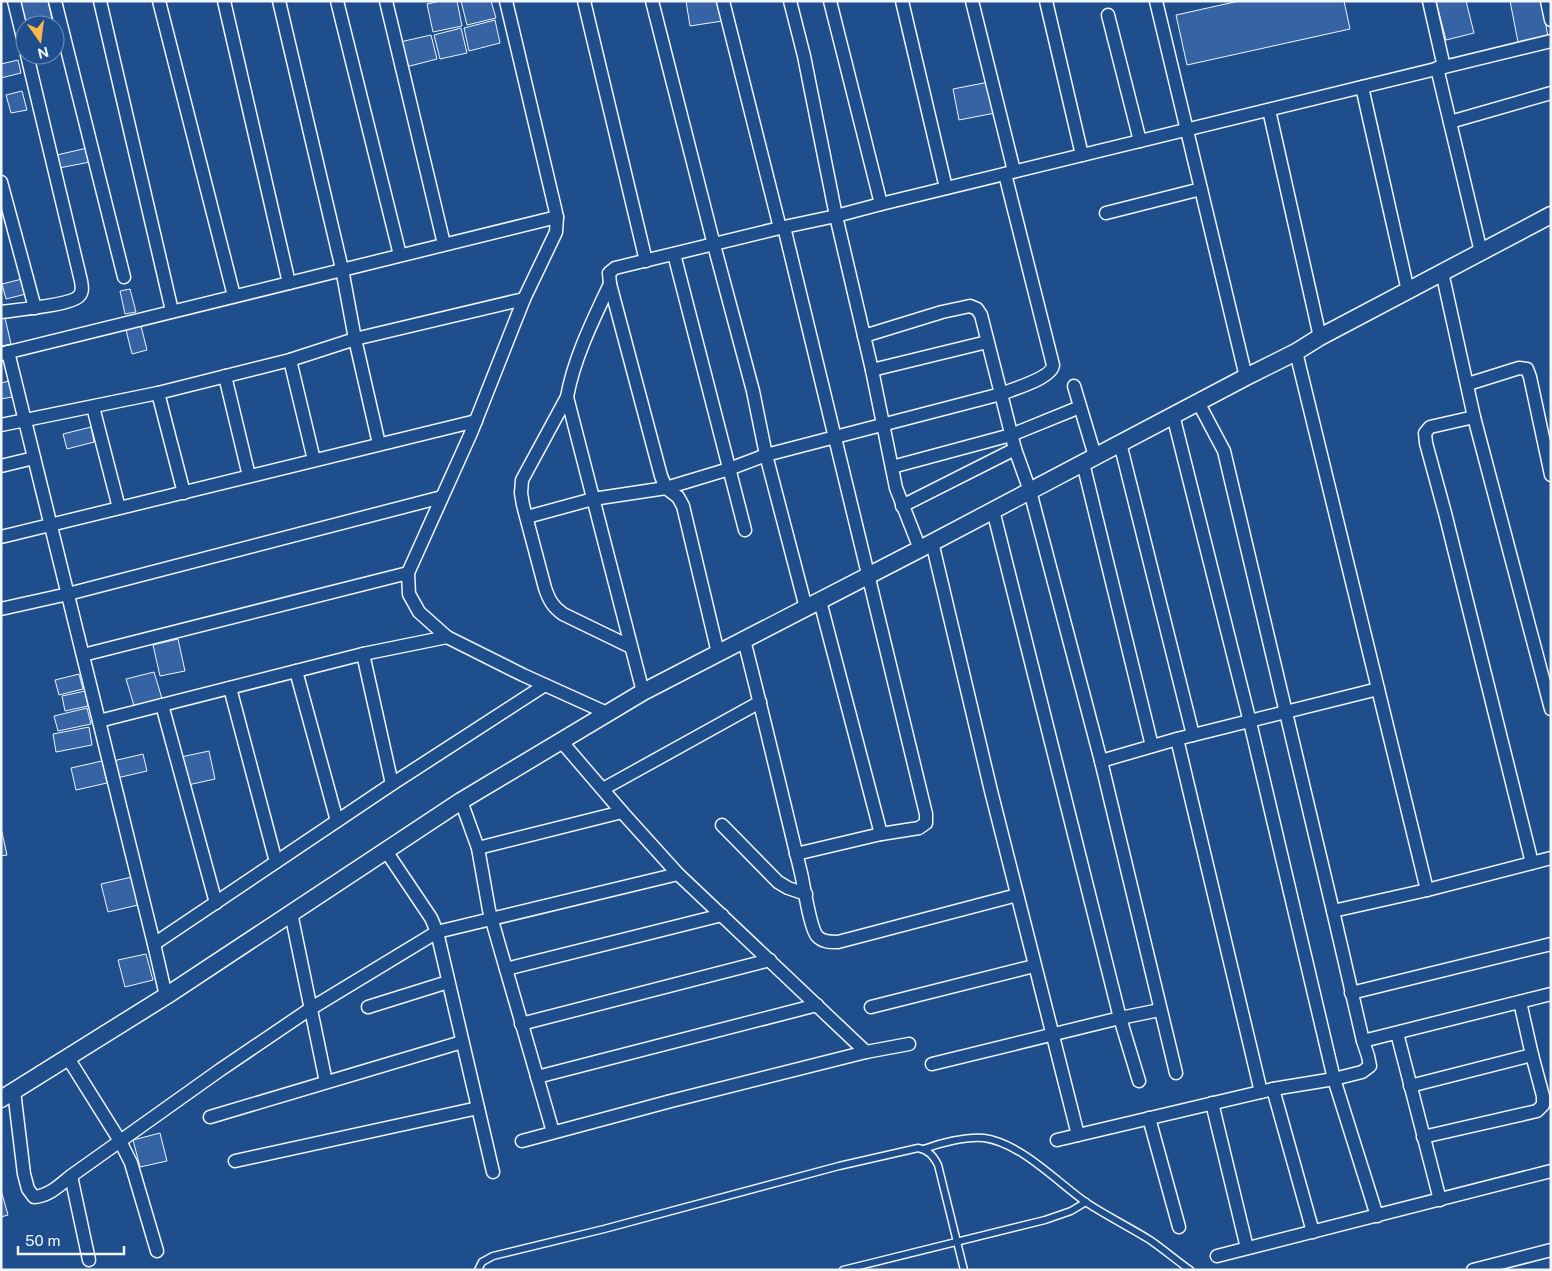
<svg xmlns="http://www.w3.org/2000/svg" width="1552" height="1271" font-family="'Public Sans',sans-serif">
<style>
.building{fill:#3563a3;stroke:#f2f6ff}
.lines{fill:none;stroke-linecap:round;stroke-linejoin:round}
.service-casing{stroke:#f2f6ff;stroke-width:9}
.minor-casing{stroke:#f2f6ff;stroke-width:15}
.tertiary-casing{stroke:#f2f6ff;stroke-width:19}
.service{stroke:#1f4e8c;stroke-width:6}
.minor{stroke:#1f4e8c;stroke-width:12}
.tertiary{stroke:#1f4e8c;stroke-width:16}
</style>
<rect width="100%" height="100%" fill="#1f4e8c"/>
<g class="building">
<path d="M17,1H48L52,19L23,25Z"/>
<path d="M440,1H457L462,26L433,32L427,4Z"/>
<path d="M461,1H491L496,18L467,25Z"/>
<path d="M686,1H718L722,21L690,26Z"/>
<path d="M1239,1H1344L1350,29L1187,65L1176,15Z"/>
<path d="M1436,1H1466L1474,33L1446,40Z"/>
<path d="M1510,1H1541L1548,36L1518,42Z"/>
<path d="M495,20L500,43L469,51L464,28Z"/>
<path d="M461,28L467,53L440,59L434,35Z"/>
<path d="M431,35L437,59L406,67L400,42Z"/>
<path d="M59,37L62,50L55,52V38Z"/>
<path d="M18,60L21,73L1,78V64Z"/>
<path d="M989,82L995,113L959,120L953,89Z"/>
<path d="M22,91L27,110L11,113L6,95Z"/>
<path d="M87,148L90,162L59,168L57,155Z"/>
<path d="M22,279L26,294L6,299L2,284Z"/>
<path d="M130,289L136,312L125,314L120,291Z"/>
<path d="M5,318L11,344L1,346V319Z"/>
<path d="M141,326L147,350L132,354L126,330Z"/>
<path d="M9,381L12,397L1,399V383Z"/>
<path d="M91,427L94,442L67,449L63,434Z"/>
<path d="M178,639L185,671L160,676L153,645Z"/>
<path d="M154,672L163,702L135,709L126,679Z"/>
<path d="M79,674L83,689L59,695L55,680Z"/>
<path d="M85,691L88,706L65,711L62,696Z"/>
<path d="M87,708L91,724L58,731L54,716Z"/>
<path d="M89,727L92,745L56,752L53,734Z"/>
<path d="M209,751L215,779L188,785L181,757Z"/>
<path d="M143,754L147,771L117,778L113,761Z"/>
<path d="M102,761L107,783L76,790L71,768Z"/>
<path d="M1,828L7,855L1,856Z"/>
<path d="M132,877L138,905L108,912L101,884Z"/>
<path d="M146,954L153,980L125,987L118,960Z"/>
<path d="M160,1133L167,1161L140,1167L133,1140Z"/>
<path d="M1,1190L8,1215L1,1217Z"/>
</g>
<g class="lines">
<g class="service-casing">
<g id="service">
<path d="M924,1149C940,1143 967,1136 984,1138C1021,1143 1058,1183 1087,1203C1107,1216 1129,1227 1150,1240C1163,1249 1176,1260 1190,1270"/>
<path d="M478,1270L482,1262L493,1256L604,1229L839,1166L918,1148C928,1150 933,1155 938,1165L964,1270"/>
<path d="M843,1270L1045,1220L1071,1211L1086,1202"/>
</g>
</g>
<g class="minor-casing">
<g id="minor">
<path d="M14,1L25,46"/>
<path d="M55,1L124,277"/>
<path d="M100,1L172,311"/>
<path d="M159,1L234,296"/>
<path d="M224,1L289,283"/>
<path d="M279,1L342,269L355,339L379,444"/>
<path d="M337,1L400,255"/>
<path d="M386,1L444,244"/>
<path d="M506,1L554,204L557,217L556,232L524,299L471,433L408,573L409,594L419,612L447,637L523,675L607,713"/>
<path d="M584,1L646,261"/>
<path d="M652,1L714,245L753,391L766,455L806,608"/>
<path d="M723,1L780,228"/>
<path d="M790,1L804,56L836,216L872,370L896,488L920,549"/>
<path d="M830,1L881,204"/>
<path d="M902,1L946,188"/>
<path d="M972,1L1014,171"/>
<path d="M1046,1L1082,155"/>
<path d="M1156,1L1246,377"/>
<path d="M1429,1L1444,67"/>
<path d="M1547,1L1551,20"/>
<path d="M1108,15L1140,141"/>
<path d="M1437,68L1481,252"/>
<path d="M1362,87L1408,291"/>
<path d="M1269,110L1320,337"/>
<path d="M1450,122L1551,93"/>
<path d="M1,182L35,308"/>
<path d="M1106,213L1201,189"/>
<path d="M784,227L926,814V823L919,828L881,834L796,854"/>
<path d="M674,254L745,530"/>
<path d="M1442,272L1474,417L1551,709"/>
<path d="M610,284C593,320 574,358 567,397L643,692"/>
<path d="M1,312C15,310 72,305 79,296C83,292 82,287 81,281L27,55"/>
<path d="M864,336L942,312L970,306L977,309L981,315L1015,449"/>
<path d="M8,352L154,944L166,996"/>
<path d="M1296,352L1427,890"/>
<path d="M1,354L557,217"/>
<path d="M290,360L314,460"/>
<path d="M872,370L987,342"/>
<path d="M225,376L249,476"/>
<path d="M1468,384L1519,368L1527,369L1530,377L1551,475"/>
<path d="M1074,386L1095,456"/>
<path d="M158,393L184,493"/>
<path d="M567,397L522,480L521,493L523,505L545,588C549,600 553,607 563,614L631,647"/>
<path d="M93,407L119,508"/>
<path d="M1173,415L1250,722L1334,1079L1377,1216"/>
<path d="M1474,417L1430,427L1425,433L1426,443L1445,513L1532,863"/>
<path d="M1,425L158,393L290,360L355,339L524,299"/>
<path d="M1120,443L1193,735"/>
<path d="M1083,463L1152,746"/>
<path d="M1,466L34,458"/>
<path d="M892,467L1011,435L1080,407"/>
<path d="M902,506L1015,449L1030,491L1101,761L1176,1073"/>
<path d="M993,510L1120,1018L1139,1081"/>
<path d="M527,517L593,499L666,488L729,469L766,455L1001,394C1013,389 1052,378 1053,365L1005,174"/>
<path d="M1,537L476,421"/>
<path d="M932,542L991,791L1078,1135"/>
<path d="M820,601L881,834"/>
<path d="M1,609L68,594L442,497"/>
<path d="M744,640C764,718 782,795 801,873C804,886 810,928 817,936C822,942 830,942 838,942L1017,895"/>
<path d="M718,653L683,506L678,497L666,488L661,476L610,284L609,273L615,268L784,227L836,216L881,204L1551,41"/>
<path d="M363,654L392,784"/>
<path d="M83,655L408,573"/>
<path d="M296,671L337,821"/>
<path d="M230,688L276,862"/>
<path d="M162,705L216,903"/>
<path d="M99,721L363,654L447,637"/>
<path d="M1177,739L1261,1092"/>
<path d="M561,741L622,812L678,874L866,1052"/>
<path d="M1101,761L1177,739L1378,689"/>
<path d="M603,789L760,702"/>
<path d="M461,801L478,848L489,910L553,1132"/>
<path d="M722,825L778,882L788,888L806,894"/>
<path d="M478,848L622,812"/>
<path d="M386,851L431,918L437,932L493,1172"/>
<path d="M1333,911L1427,890L1551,858"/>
<path d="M291,913L326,1082"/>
<path d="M154,944L392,784L545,685"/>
<path d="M506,969L722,915"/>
<path d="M1351,993L1551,944"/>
<path d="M368,1007L448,982"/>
<path d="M871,1007L1034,966"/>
<path d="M521,1024L770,960"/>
<path d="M1397,1033L1440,1200"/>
<path d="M1363,1041L1551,994"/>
<path d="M68,1058L120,1141L131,1163L157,1251"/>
<path d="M932,1064L1120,1018L1160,1010"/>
<path d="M537,1077L817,1005"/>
<path d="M1410,1086L1532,1055"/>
<path d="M1273,1089L1313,1232"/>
<path d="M14,1091L24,1174L28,1189L34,1197C49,1196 60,1185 71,1176L220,1070L310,1009L437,932L678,874"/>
<path d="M1212,1103L1247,1248"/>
<path d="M210,1117L462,1042"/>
<path d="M1149,1118L1179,1227"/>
<path d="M1423,1137L1537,1111L1543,1105V1096L1532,1055L1520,1002"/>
<path d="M1057,1140L1273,1089L1334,1079L1362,1072L1370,1066L1368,1056L1363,1041L1333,911L1224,451L1198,402"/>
<path d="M522,1141L671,1101L866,1052L909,1044"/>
<path d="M235,1161L478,1108"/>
<path d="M71,1176L89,1260"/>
<path d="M1217,1256L1551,1171"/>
<path d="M1473,1270L1551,1250"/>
</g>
</g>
<g class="tertiary-casing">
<path id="tertiary" d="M1,1099L166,996L461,801L643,692L920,549L1246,377L1296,352L1320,337L1551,215"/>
</g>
<use href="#service" class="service"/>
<use href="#minor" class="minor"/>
<use href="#tertiary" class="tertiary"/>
</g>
<rect width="1552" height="1271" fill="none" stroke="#f2f6ff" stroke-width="5"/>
<g transform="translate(40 40) rotate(166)"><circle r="24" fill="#1f4e8c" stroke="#7391ba"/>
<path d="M0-4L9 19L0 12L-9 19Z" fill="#ffb74d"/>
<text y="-8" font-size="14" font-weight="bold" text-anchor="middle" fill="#f2f6ff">N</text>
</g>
<path d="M18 1246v8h106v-8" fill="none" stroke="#f2f6ff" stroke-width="2.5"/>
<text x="25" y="1246" font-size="15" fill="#f2f6ff" stroke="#1f4e8c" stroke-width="4" paint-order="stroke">50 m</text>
</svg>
